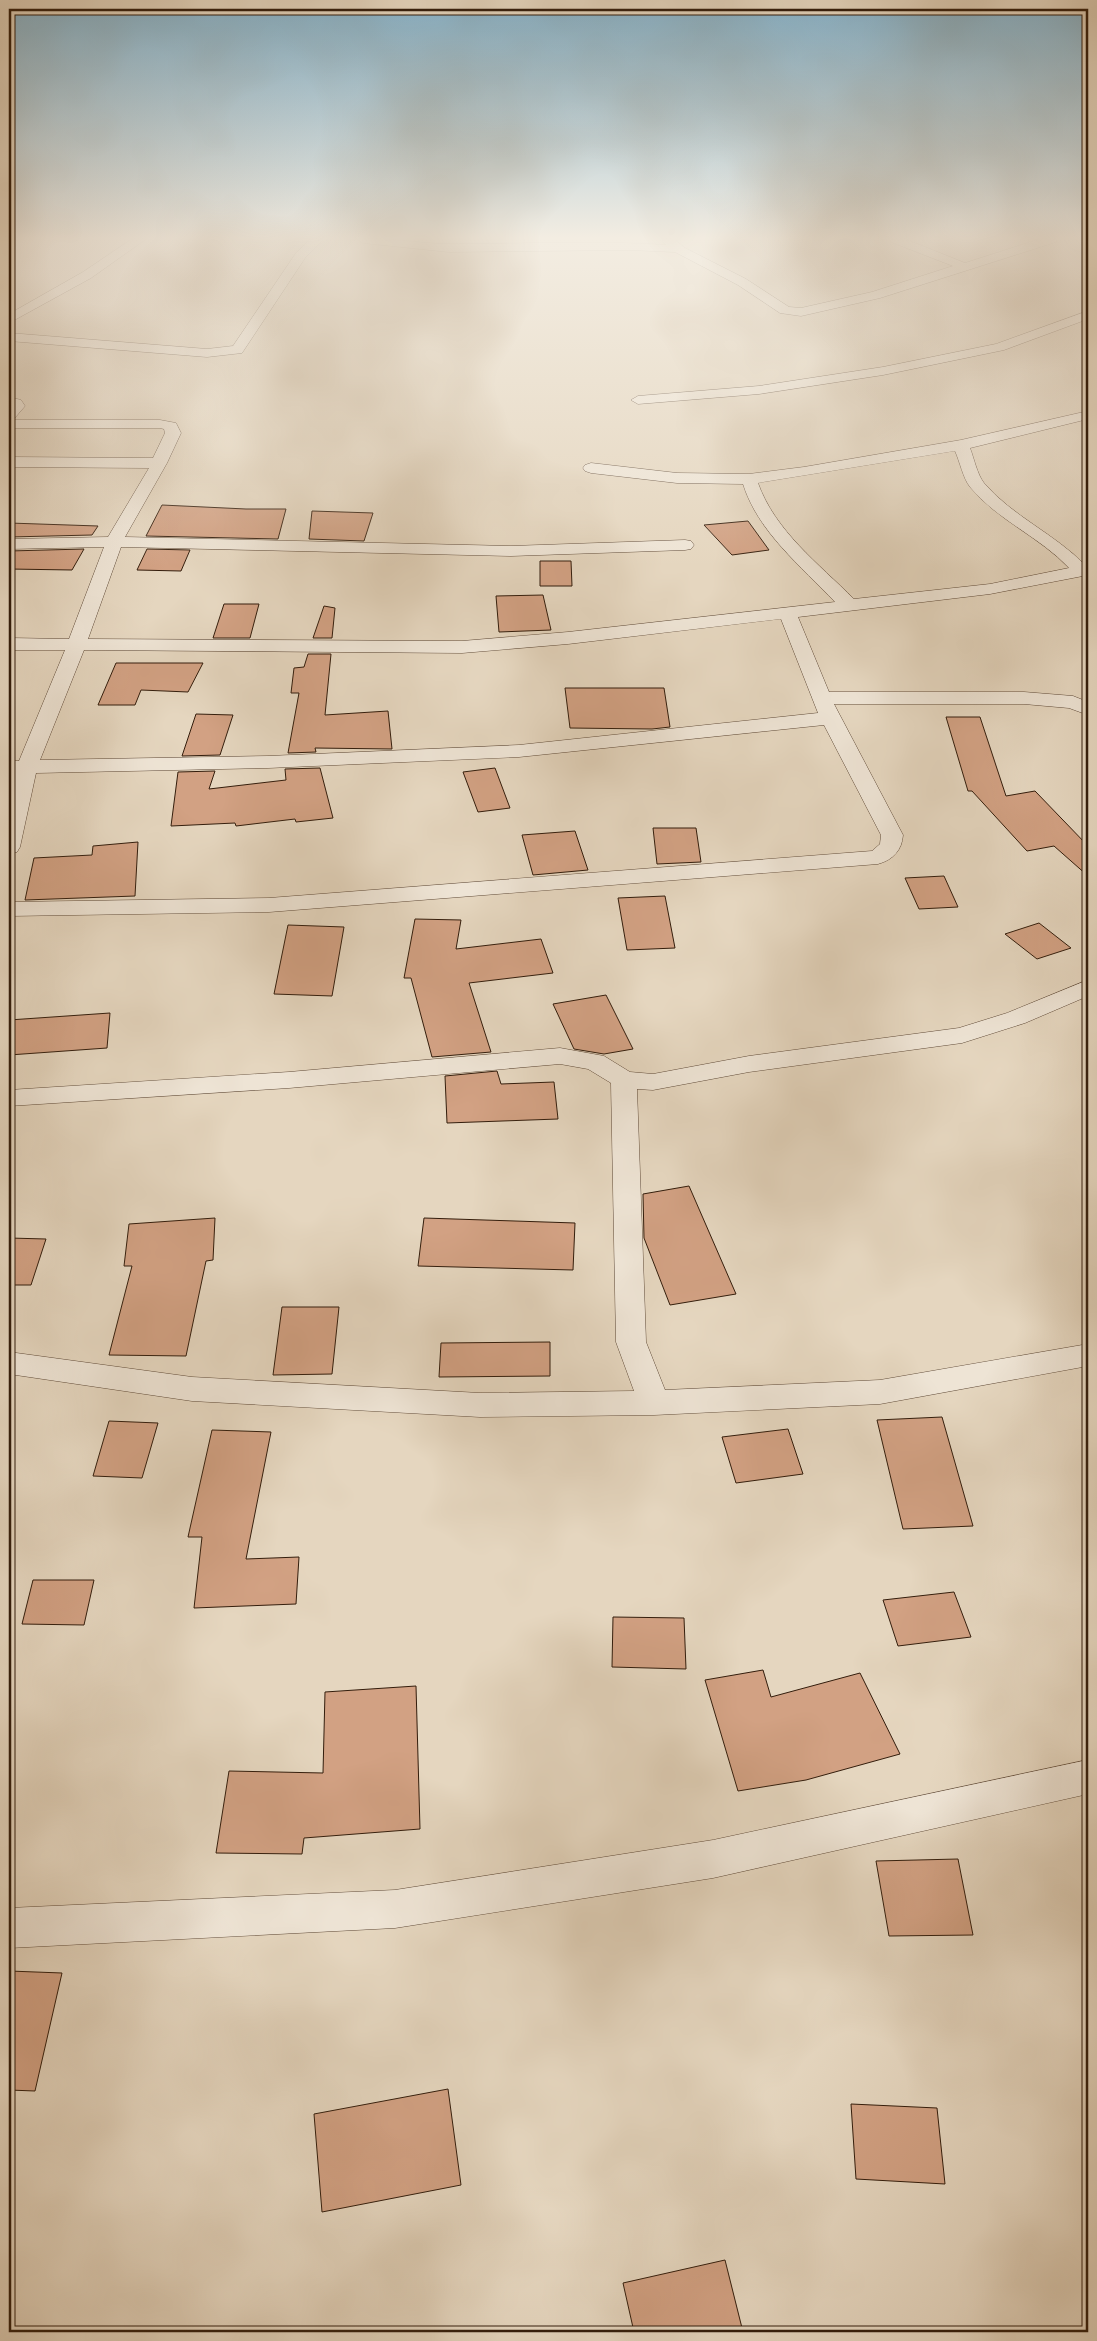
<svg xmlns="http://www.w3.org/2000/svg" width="1097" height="2341" font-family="'IM FELL French Canon',serif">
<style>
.building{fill:#d2a183;stroke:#331d0c}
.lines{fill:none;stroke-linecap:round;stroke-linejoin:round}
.minor-casing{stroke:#604b39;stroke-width:1}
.minor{fill:#eee4d5;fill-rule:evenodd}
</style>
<rect width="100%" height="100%" fill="#e5d6bf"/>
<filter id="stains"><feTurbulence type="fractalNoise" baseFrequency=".004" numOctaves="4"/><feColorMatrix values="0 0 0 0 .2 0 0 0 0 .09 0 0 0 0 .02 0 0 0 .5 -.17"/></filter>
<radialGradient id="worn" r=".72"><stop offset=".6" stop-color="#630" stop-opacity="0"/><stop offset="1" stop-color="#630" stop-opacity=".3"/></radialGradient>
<g class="building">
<path d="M162,505L246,509H286L278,539L146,536Z"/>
<path d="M312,511L373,513L364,541L309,539Z"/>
<path d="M748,521L769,550L732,555L704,525Z"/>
<path d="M9,523L98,526L92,535L9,537Z"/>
<path d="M84,549L72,570L9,569V551Z"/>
<path d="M147,549L190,550L181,571L137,570Z"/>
<path d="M540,561H571L572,586H540Z"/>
<path d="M543,595L551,630L499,632L496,596Z"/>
<path d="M224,604H259L250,638H213Z"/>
<path d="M324,606L335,608L332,638H313Z"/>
<path d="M308,654H331L325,715L388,711L392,749L315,748L316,752L288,753L299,693H291L294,668L304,667Z"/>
<path d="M116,663H203L188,692L141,690L135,705H98Z"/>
<path d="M565,688H664L670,727L652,729L570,728Z"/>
<path d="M196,714L233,715L220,755L182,756Z"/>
<path d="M946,717H980L1006,796L1035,791L1088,846V876L1054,846L1027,851L972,791H968Z"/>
<path d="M320,768L333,818L296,822L295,819L236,826L235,823L171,826L178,772L215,771L209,789L286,780L285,769Z"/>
<path d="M495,768L510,808L478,812L463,772Z"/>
<path d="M653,828H696L701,862L657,864Z"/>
<path d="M575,831L588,870L533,875L522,835Z"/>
<path d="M138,842L135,896L25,900L34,858L92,855L93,846Z"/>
<path d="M944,876L958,907L919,909L905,878Z"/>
<path d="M665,896L675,948L627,950L618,898Z"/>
<path d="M415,919L461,920L456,949L541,939L553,973L469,983L491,1052L432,1057L411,978H404Z"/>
<path d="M1039,923L1071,948L1037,959L1005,934Z"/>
<path d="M288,925L344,927L332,996L274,994Z"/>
<path d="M606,995L633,1049L604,1054L574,1049L553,1004Z"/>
<path d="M110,1013L107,1048L9,1055V1020Z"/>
<path d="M497,1071L501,1084L554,1082L558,1119L447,1123L445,1076Z"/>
<path d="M689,1186L736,1294L670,1305L644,1238L643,1194Z"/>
<path d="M215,1218L213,1260L206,1261L186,1356L109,1355L132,1266H124L129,1224Z"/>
<path d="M424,1218L575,1223L573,1270L418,1266Z"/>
<path d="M9,1238L46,1239L31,1285H9Z"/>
<path d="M282,1307H339L332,1374L273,1375Z"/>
<path d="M550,1342V1376L439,1377L441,1343Z"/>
<path d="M942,1417L973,1526L903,1529L877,1420Z"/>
<path d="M109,1421L158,1423L142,1478L93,1476Z"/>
<path d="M788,1429L803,1474L736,1483L722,1437Z"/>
<path d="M212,1430L271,1432L246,1559L299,1557L296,1604L194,1608L202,1537H188Z"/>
<path d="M33,1580H94L84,1625L22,1624Z"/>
<path d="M954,1592L971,1637L898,1646L883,1600Z"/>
<path d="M613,1617L684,1618L686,1669L612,1667Z"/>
<path d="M763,1670L771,1697L860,1673L900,1754L806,1780L738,1791L705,1680Z"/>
<path d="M416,1686L420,1829L304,1838L302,1854L216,1853L229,1771L323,1773L325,1692Z"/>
<path d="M958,1859L973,1935L889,1936L876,1861Z"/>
<path d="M9,1971L62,1973L35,2091L9,2090Z"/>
<path d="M448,2089L461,2185L322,2212L314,2114Z"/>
<path d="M851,2104L937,2108L945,2184L856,2179Z"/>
<path d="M725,2260L743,2332H634L623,2283Z"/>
</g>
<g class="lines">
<g class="minor-casing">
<g id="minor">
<path d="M132,239H146L91,278L9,323V314L83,272Z"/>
<path d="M311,239H324L305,258L242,353L207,357L9,341V333L207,349L233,346L296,253Z"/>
<path d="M357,239C389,237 420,244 452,244C524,244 595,240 666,245L661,239H674L685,248L746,279L789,307L801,308L872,292L953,266L891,242L889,239H905L965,263L1040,239H1058L1056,242L880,298L801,316L780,313L738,285L675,252L629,250L449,252L363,243Z"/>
<path d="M1088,311V319L1004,350L883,375L759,394L638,404L631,400L638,396L759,386L883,367L996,344Z"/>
<path d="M9,397L21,400L25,406L13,420H160L176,423L181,433L167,463L125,537L511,546L685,540L691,541L694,545L691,549L685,550L511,556L121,547L88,639L462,641L568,632L835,602C801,566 758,532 743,484L677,483L591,473L585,471L583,468L585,465L591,463L677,473L749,474L804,467L961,440L1088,411V419L970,448C974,458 977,474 984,483C1012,516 1055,534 1085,565H1088V575L990,594L798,617L829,692H1024L1073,696L1088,702V715L1069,708L1024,704H834L903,835C902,850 893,860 878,864L269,912L9,916V902L269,898L872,851L880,844L881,835L824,725L519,757L268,768L36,773L20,847L17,852L9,854V801L15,773H9V761H19L65,650H9V638L69,639L104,547L9,549V539L108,537L149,468L9,467V457L153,458L165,433L164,429L160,428H9ZM955,451C960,462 963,478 970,487C997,520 1040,537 1069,568L990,584L854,599C819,564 775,531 758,483ZM781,619L818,713L519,745L268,756L40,760L84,650L462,653L568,644Z"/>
<path d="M1088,980V996L1025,1023L962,1043L749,1072L653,1090L637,1089L646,1342L665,1390L880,1380L1088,1344V1366L880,1404L654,1415L480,1417L192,1401L9,1374V1352L192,1377L480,1393L634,1391L616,1342L611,1083L588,1069L560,1064L289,1088L9,1106V1090L289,1072L560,1048L604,1056L630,1072L653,1074L749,1056L959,1028L1007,1013Z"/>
<path d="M1088,1760V1794L713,1878L395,1928L9,1948V1908L395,1890L713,1840Z"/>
</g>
</g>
<use href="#minor" class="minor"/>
</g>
<linearGradient id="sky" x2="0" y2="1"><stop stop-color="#87b6d0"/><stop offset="0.42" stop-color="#f3ede2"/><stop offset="1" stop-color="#f3ede2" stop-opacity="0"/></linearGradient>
<rect width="1097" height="567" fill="url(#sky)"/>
<rect width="1097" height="2341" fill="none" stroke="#e5d6bf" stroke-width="30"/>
<rect x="10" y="10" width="1077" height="2321" fill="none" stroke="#331d0c" stroke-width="2.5"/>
<rect x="15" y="15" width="1067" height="2311" fill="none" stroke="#331d0c"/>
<rect width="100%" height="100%" filter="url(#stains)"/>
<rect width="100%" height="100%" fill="url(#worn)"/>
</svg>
